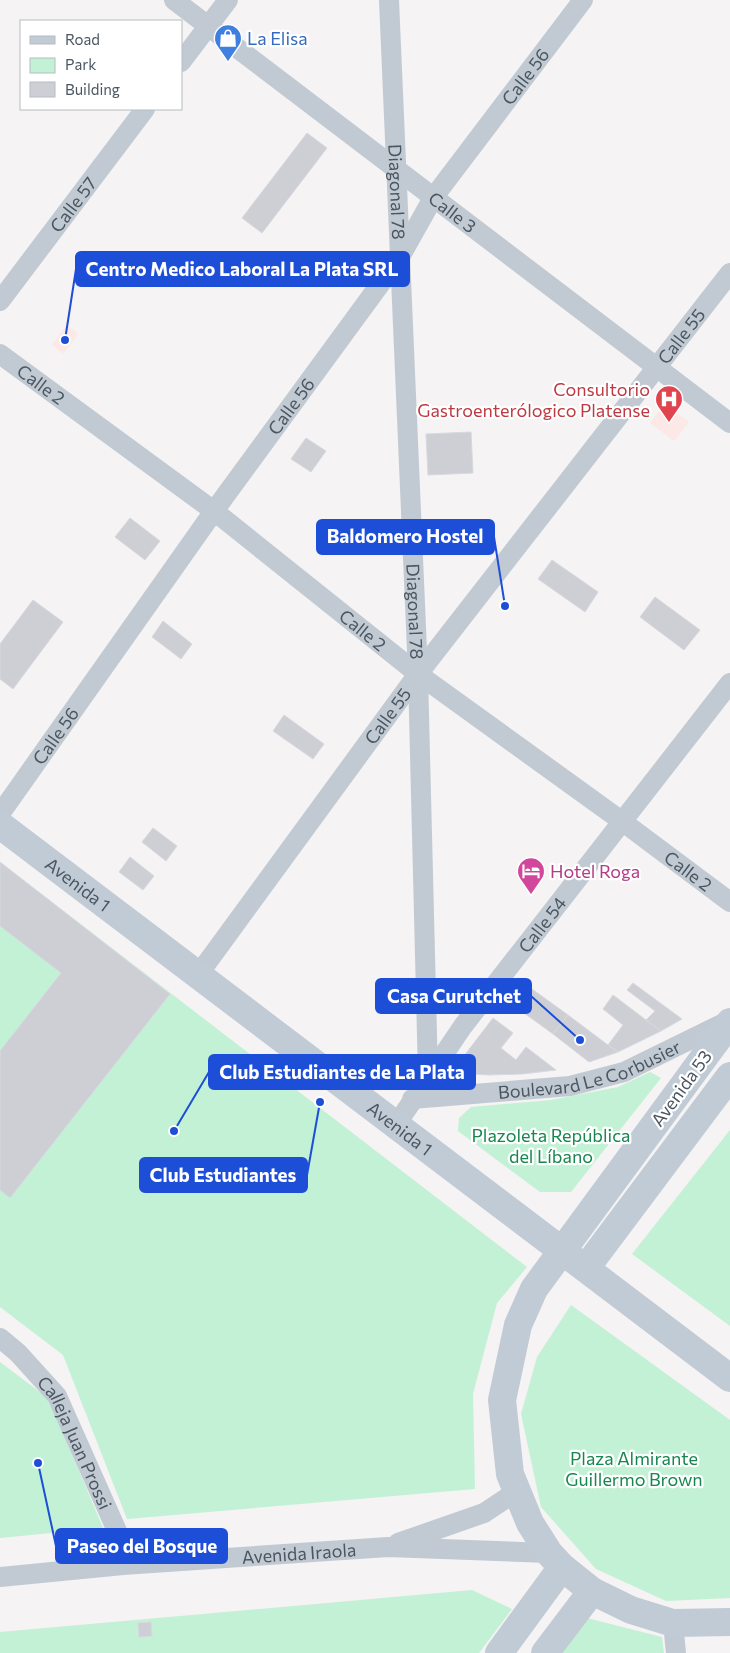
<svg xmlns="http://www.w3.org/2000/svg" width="730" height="1653" font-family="Commissioner,sans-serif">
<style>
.medical{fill:#fce8e6}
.green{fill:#c3f1d5}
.building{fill:#cdcfd5;stroke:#d7d9de}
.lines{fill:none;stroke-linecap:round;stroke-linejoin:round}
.street{stroke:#c1cad2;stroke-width:20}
.secondary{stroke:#c1cbd6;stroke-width:28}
.labels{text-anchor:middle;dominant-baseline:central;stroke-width:4.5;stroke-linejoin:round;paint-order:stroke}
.shop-label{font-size:18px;fill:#366cbe;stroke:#fff;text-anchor:start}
.street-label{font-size:18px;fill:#4a5661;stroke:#fff}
.health-label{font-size:18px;fill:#be3a42;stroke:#fff;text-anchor:end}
.hotel-label{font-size:18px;fill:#b23c85;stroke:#fff;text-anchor:start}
.park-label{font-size:18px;fill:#17864f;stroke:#fff}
.leader{fill:none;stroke:#1d4ed8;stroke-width:2}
.callout-dot{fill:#1d4ed8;stroke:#fff;stroke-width:2}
.callout{fill:#1d4ed8;stroke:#1d4ed8;stroke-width:2}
.callout-label{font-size:19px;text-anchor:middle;font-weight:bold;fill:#fff}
</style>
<rect width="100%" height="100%" fill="#f5f3f3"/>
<g class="medical">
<path d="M67,325L78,334L63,354L52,345Z"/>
<path d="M664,404L689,422L674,441L650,423Z"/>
</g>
<g class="green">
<path d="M0,862L527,1267L497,1303L473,1394L475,1489L127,1519L63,1355L0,1307Z"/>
<path d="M650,1072L661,1078L571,1192H540L458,1131L459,1118L471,1107L551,1100L618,1087Z"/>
<path d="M730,1130V1326L632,1254Z"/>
<path d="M571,1305L730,1420V1598L666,1601L596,1569L541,1507L521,1414L537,1357Z"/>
<path d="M0,1362L49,1399L103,1528L0,1538Z"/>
<path d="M472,1590L512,1609L479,1653H0V1632Z"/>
<path d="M579,1616L662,1637L664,1653H551Z"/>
</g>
<g class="building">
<path d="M307,133L327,148L262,233L242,218Z"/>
<path d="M471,432L473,473L428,475L426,434Z"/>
<path d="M306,438L326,451L311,472L291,459Z"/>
<path d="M130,518L160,541L145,560L115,537Z"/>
<path d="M552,560L598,592L585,612L538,579Z"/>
<path d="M655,597L700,630L684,650L640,617Z"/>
<path d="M33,600L63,622L13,689L0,679V644Z"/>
<path d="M163,621L192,644L181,659L152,637Z"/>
<path d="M284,715L324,744L313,759L273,731Z"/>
<path d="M153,828L177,846L166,861L142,842Z"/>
<path d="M130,857L154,876L143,890L119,872Z"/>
<path d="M0,862L170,994L10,1198L0,1190V1051L61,973L0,926Z"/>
<path d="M521,981L568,1015L553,1034L506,1000Z"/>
<path d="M633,983L682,1019L661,1031L646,1020L655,1011L627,990Z"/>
<path d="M613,995L646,1020L661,1031L618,1052L608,1045L623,1025L603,1009Z"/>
<path d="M568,1015L608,1045L618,1052L589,1062L553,1034Z"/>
<path d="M493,1018L513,1033L501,1048L516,1060L526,1047L556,1070L522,1074L489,1075L459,1073L454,1069Z"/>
<path d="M151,1622L152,1636L139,1637L138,1623Z"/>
</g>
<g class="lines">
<g class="street">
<path id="s1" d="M174,0L730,423"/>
<path id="s2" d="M389,0L418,674L428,1075"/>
<path d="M181,62L228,0"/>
<path id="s3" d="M0,301L145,109"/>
<path id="s4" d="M0,354L214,511L418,674L623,822L730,902"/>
<path id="s5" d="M0,814L214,511L400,257L433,198L583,0"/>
<path id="s6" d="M198,975L418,674L730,273"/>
<path id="s7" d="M412,1099L570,1086L624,1072L730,1020"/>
<path id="s8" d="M396,1125L463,1026L730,683"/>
<path id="s9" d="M0,1338L18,1353L57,1396L117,1531L123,1565"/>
<path d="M398,1543L484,1513L517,1491"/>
<path id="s10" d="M0,1577L123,1565L388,1547L549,1553"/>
<path d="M673,1623L676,1653"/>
</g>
<g class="secondary">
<path id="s11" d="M0,825L730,1378"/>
<path d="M730,1022L534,1289L518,1325L502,1400L510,1474L530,1523L549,1553L562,1567L592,1591L631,1610L673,1623L730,1622"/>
<path d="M586,1268L730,1076"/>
<path d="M499,1653L562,1567"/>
<path d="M545,1653L592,1591"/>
</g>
</g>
<defs>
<g id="shop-pin" transform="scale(1.4375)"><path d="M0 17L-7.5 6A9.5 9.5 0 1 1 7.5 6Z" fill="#3f7fe0" stroke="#fff"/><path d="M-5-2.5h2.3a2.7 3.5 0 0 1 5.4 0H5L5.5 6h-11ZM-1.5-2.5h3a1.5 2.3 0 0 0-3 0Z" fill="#fff"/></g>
<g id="hospital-pin" transform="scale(1.4375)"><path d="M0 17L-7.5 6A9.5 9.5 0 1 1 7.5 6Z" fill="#e0444e" stroke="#fff"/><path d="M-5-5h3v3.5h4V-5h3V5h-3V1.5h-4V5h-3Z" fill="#fff"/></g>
<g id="hotel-pin" transform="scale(1.4375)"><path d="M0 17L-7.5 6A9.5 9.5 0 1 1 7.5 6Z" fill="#d1479c" stroke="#fff"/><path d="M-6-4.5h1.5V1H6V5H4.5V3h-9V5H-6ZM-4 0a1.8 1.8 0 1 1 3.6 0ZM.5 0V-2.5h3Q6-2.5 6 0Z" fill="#fff"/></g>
</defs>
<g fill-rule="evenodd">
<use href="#shop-pin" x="228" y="38"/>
<use href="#hospital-pin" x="669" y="399"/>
<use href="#hotel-pin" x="531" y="871"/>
</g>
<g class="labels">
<g class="shop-label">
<text x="247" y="38">La Elisa</text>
</g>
<g class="street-label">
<text stroke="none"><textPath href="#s5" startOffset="906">Calle 56</textPath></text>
<text stroke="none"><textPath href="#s2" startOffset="192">Diagonal 78</textPath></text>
<text stroke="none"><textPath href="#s3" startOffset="121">Calle 57</textPath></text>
<text stroke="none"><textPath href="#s1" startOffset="350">Calle 3</textPath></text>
<text stroke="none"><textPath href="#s6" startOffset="801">Calle 55</textPath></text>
<text stroke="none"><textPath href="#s4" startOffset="51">Calle 2</textPath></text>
<text stroke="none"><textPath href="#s5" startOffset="501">Calle 56</textPath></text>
<text stroke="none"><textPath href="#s2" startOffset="612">Diagonal 78</textPath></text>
<text stroke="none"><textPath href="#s4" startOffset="456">Calle 2</textPath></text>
<text stroke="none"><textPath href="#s6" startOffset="321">Calle 55</textPath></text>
<text stroke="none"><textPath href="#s5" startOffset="96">Calle 56</textPath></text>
<text stroke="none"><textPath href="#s4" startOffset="861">Calle 2</textPath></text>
<text stroke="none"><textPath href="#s11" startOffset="98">Avenida 1</textPath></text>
<text stroke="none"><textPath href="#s8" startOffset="248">Calle 54</textPath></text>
<text stroke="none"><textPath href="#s7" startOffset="181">Boulevard Le Corbusier</textPath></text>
<text transform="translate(681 1088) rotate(-54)">Avenida 53</text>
<text stroke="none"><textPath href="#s11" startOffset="502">Avenida 1</textPath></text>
<text stroke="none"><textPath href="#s9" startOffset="131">Calleja Juan Prossi</textPath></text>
<text stroke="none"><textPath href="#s10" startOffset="300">Avenida Iraola</textPath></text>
</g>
<g class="health-label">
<text x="650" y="389">Consultorio<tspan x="650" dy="21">Gastroenterólogico Platense</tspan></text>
</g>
<g class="hotel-label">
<text x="550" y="871">Hotel Roga</text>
</g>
<g class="park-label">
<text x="551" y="1135">Plazoleta República<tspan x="551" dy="21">del Líbano</tspan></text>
<text x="634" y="1458">Plaza Almirante<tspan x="634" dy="21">Guillermo Brown</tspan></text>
</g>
</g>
<path class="leader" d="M65 340L76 269M505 606L494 537M580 1040L531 996M174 1131L209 1072M320 1102L307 1175M38 1463L56 1546"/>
<g class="callout-dot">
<circle cx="65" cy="340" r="5"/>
<circle cx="505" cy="606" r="5"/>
<circle cx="580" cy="1040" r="5"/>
<circle cx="174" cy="1131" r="5"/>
<circle cx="320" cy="1102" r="5"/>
<circle cx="38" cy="1463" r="5"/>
</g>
<g class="callout">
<rect x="76" y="252" width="333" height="34" rx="5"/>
<rect x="317" y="520" width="177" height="34" rx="5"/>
<rect x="376" y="979" width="155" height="34" rx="5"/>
<rect x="209" y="1055" width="266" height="34" rx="5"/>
<rect x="140" y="1158" width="167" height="34" rx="5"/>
<rect x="56" y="1529" width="171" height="34" rx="5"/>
</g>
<g class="callout-label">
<text x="242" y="276">Centro Medico Laboral La Plata SRL</text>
<text x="405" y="543">Baldomero Hostel</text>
<text x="454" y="1003">Casa Curutchet</text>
<text x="342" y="1079">Club Estudiantes de La Plata</text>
<text x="223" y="1182">Club Estudiantes</text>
<text x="142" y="1553">Paseo del Bosque</text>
</g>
<rect x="20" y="20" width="162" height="90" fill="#ffffff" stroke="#b7bbc0"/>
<rect x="30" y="36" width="25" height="8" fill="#c1cbd6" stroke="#b7bbc0"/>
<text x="65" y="45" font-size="15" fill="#4a5661">Road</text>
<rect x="30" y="58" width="25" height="15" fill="#c3f1d5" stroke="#b7bbc0"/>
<text x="65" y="70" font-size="15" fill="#4a5661">Park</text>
<rect x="30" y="82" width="25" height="15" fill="#cdcfd5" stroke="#b7bbc0"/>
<text x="65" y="95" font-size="15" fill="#4a5661">Building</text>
</svg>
